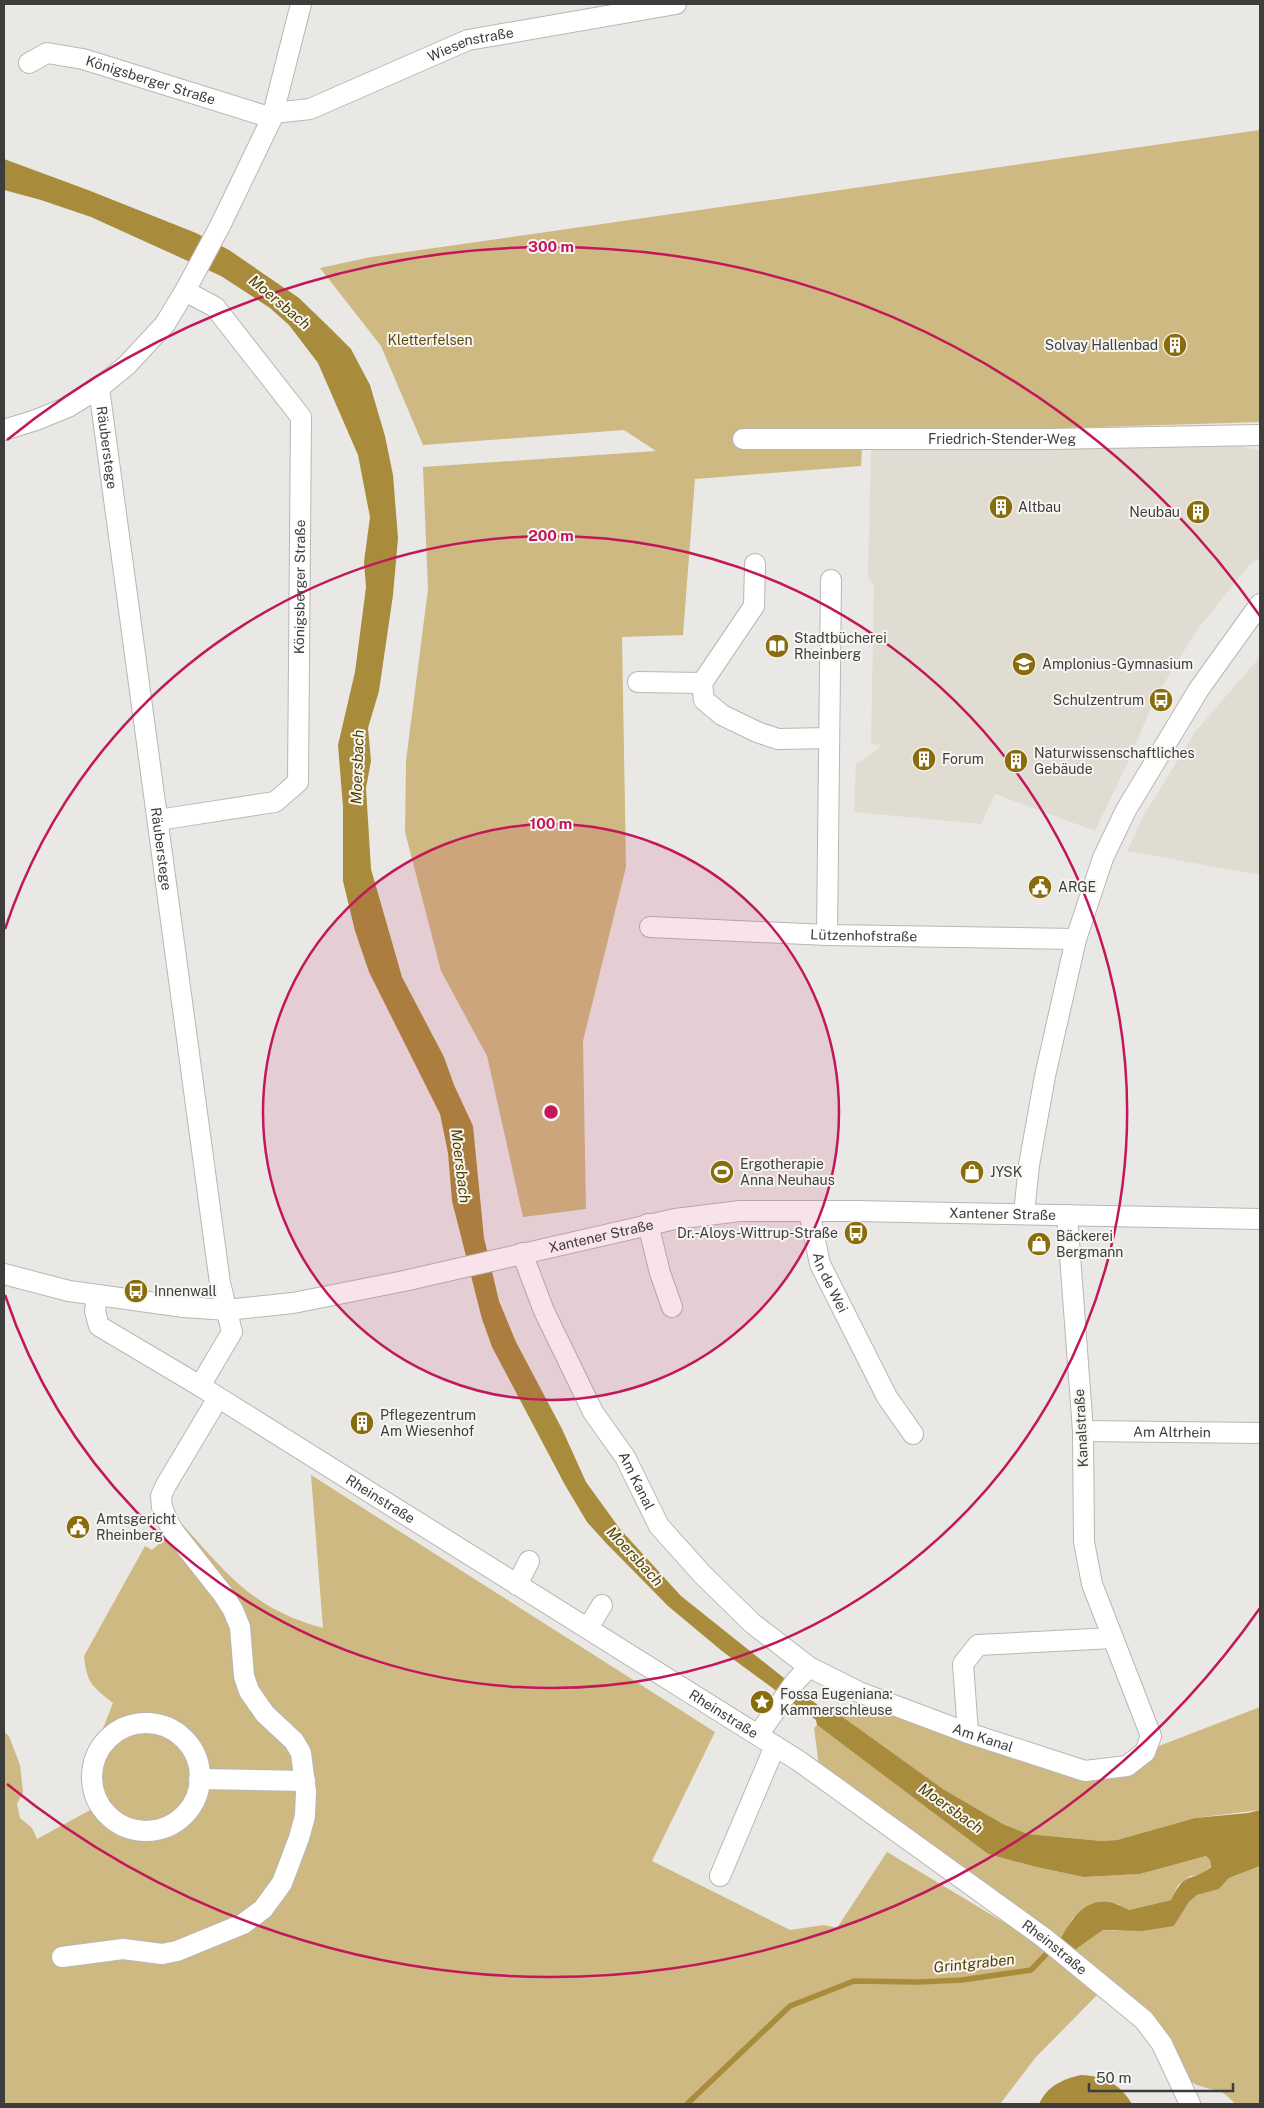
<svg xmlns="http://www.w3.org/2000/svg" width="1264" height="2108" font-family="'Public Sans',sans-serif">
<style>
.built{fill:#e0dcd1}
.green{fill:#cdb981}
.water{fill:#a88c3c}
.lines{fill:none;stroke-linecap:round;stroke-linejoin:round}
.stream{stroke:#a88c3c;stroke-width:5.5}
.minor-casing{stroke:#b9b7b4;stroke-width:22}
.minor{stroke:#fff;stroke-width:20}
.ring{fill:none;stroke:#c2185b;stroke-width:2.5}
.labels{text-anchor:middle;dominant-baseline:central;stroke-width:4;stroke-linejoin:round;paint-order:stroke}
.street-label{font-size:14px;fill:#3d3d3b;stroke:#f7f5f1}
.park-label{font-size:14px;fill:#5c4908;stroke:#f7f5f1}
.poi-label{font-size:14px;fill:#3d3d3b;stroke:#f7f5f1;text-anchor:start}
.water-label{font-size:15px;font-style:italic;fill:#544100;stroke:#f7f5f1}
.centre{fill:#c2185b;stroke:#f7f5f1;stroke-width:2.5}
.ring-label{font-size:15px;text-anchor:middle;font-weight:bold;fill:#c2185b;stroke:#f7f5f1;stroke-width:4;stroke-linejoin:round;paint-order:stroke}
</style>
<rect width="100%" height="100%" fill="#e9e8e4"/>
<g class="built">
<path d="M1246,443V448L1260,450V558L1249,565L1197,630L1155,698L1128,762L1095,831L995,794L981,824L854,812L856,764L879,748L880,745L871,744L874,586L868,577L871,449Z"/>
<path d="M1260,657V875L1127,851L1144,815L1195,732Z"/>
</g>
<g class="green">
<path d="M1260,130V422L863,434L861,466L695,479L683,635L622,637L626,867L583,1041L586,1209L523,1217L487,1056L441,971L405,832L406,761L428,589L423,467L656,451L624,430L423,445L381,346L320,268L371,257Z"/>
<path d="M311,1475L715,1732L652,1861L790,1930L824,1925L837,1928L887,1852L1040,1944L1101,1991L1036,2057L1000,2104H4V1732L9,1736L20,1765L23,1792L17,1804L20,1818L32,1828L37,1839L94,1808L86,1790L88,1766L113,1703C92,1686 87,1684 84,1656L145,1546L152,1550L182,1524C229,1576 253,1609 323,1628Z"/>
<path d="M1260,1707V1810L1195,1818L1117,1840L1102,1841L1028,1834L1003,1824L943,1789L835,1712C858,1708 878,1711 901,1717L1086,1778L1152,1754L1159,1746Z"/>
<path d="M817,1725L988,1854L1036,1867L1084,1877L1140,1874L1206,1856L1210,1860L1211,1866L1200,1875L1190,1876L1178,1885L1171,1900L1129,1910L1118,1904L1073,1918L1059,1942L819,1766L814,1728Z"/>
<path d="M1260,1866V2104H1235C1222,2088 1217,2092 1200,2086C1195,2085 1190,2081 1185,2078L1072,1952L1103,1930L1115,1931L1174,1926L1189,1902L1197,1895L1219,1889L1229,1878Z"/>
</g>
<g class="water">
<path d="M4,159L88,190L196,233L229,250L299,298L330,328L351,349L370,385L385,436L393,475L398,538L393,595L379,691L368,728L371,761L366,788L371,869L402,977L444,1057L454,1085L473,1126L484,1238L499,1301L516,1342L562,1429L586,1482L620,1529L681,1596L824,1710L830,1708L943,1789L1003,1824L1028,1834L1102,1841L1117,1840L1195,1818L1248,1813L1260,1810V1866L1229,1878L1219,1889L1197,1895L1189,1902L1174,1926L1142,1931L1103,1930L1072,1952L1059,1942C1075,1911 1093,1889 1129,1910L1171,1900C1186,1869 1189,1884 1211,1867L1210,1860L1206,1856L1140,1874L1084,1877L1036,1867L988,1854L817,1725L816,1720L722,1651L668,1606L606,1543L587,1522L565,1485L492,1347L482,1319L452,1201L448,1153L440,1114L369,972L355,931L343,881V807L338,745L355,672L366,587L364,562L370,517L358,455L318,363L289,325L270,308L221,276L91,217L41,200L4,190Z"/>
<path d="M1081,2075C1104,2076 1120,2084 1132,2104H1039C1047,2086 1063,2079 1081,2075Z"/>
</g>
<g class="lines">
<path class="stream" d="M687,2104L790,2006L854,1981L919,1982L962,1980L1031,1970L1051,1949"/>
<g class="minor-casing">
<g id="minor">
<path id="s1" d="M29,63L47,53L83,59L272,118"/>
<path id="s2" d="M274,113L310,109L468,40L676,4"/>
<path id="s3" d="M99,388L220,1283L232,1332L200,1386"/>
<path d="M4,430L36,420L68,407L99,388L127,365L165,324L185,291L220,226L272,118L301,4"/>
<path id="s4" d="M743,439H1051L1260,435"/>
<path d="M638,682L702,683L754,606L755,564"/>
<path d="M702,683L704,700L722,715L757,732L778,739L829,738"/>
<path id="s5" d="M158,820L275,802L298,782L301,417L215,307L185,291"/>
<path id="s6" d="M650,927L827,935L1076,939"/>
<path d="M827,935L831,580"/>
<path id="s7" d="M809,1211L820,1264L887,1397L913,1434"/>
<path d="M1024,1214L1029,1165L1045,1076L1076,939L1103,858L1126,810L1199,689L1260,604"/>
<path d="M648,1224L660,1273L672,1307"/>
<path id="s8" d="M522,1253L544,1311L593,1412L625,1457L659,1526L703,1575L752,1623L809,1667L859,1692L968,1733L1085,1771L1127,1766L1145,1752L1151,1736L1092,1584L1084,1542L1083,1431L1067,1215"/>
<path id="s9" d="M4,1274L69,1291L184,1307L227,1310L293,1303L404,1281L675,1219L740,1211H856L1260,1219"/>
<path id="s10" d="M97,1296L95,1311L99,1326L200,1386L799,1761L1043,1937L1144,2020L1162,2044L1190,2104"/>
<path id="s11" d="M1083,1431L1260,1433"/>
<path d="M517,1585L529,1561"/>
<path d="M588,1628L602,1605"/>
<circle cx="146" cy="1777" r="54"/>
<path d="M968,1733L963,1664L978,1645L1113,1638"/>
<path d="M758,1735L795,1682L809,1667"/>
<path d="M199,1779L305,1781"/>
<path d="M720,1876L775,1746"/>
<path d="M62,1957L123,1949L162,1954L177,1951L243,1924L263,1909L282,1883L299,1838L305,1816L306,1792L301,1753L294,1741L265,1714L249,1691L244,1676L240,1627L233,1610L223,1594L174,1532L168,1522L162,1507L161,1496L166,1485L218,1398"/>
</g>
</g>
<use href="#minor" class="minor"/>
</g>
<circle cx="551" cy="1112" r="288" fill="#c2185b" fill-opacity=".12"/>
<g class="ring">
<circle cx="551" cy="1112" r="288"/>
<path d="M5 929A576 576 0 1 1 5 1295"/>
<path d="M1260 1608A865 865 0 0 1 7 1784M7 440A865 865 0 0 1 1260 616"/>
</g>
<defs>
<g id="building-disc" transform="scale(1.25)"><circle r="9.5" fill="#896d0d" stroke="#f7f5f1"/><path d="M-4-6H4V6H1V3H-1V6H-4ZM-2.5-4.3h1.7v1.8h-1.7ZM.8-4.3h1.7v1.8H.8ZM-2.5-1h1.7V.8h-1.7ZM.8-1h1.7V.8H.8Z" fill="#fff"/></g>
<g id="library-disc" transform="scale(1.25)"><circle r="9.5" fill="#896d0d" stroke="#f7f5f1"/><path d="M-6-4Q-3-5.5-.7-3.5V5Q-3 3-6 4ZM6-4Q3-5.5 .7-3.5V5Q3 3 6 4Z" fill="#fff"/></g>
<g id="school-disc" transform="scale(1.25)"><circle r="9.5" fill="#896d0d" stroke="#f7f5f1"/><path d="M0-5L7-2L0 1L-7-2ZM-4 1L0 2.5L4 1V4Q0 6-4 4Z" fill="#fff"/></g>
<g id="bus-disc" transform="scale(1.25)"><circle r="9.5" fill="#896d0d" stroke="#f7f5f1"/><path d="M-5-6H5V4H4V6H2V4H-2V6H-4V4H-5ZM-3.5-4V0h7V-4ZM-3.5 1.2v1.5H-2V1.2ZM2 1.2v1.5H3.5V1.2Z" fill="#fff"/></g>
<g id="civic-disc" transform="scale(1.25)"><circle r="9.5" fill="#896d0d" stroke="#f7f5f1"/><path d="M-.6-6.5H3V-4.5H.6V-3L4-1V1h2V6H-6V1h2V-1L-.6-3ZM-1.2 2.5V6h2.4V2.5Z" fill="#fff"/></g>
<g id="stadium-disc" transform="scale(1.25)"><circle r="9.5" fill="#896d0d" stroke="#f7f5f1"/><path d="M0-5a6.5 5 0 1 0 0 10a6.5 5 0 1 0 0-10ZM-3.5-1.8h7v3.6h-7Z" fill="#fff"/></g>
<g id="shop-disc" transform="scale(1.25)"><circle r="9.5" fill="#896d0d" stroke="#f7f5f1"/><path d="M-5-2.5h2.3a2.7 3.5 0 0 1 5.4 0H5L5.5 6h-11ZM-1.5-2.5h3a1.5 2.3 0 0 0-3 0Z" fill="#fff"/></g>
<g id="sight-disc" transform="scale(1.25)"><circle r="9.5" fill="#896d0d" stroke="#f7f5f1"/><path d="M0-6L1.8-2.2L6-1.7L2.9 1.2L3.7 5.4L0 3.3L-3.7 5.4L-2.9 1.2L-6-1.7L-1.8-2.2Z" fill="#fff"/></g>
</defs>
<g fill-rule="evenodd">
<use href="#building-disc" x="1175" y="345"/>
<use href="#building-disc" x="1001" y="507"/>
<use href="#building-disc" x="1198" y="512"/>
<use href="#library-disc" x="777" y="646"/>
<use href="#school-disc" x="1024" y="664"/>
<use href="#bus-disc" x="1161" y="700"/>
<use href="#building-disc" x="924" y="759"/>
<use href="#building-disc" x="1016" y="761"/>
<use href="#civic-disc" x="1040" y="887"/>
<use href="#stadium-disc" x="722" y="1172"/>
<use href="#shop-disc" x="972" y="1172"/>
<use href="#bus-disc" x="856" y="1233"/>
<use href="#shop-disc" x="1039" y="1244"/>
<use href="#bus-disc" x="136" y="1291"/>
<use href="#building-disc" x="362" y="1423"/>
<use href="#civic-disc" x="78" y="1527"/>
<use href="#sight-disc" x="762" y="1702"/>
</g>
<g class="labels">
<g class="street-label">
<text stroke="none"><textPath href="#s2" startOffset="210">Wiesenstraße</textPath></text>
<text stroke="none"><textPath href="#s1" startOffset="128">Königsberger Straße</textPath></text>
<text stroke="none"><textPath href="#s4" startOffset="259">Friedrich-Stender-Weg</textPath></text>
<text stroke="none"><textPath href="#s3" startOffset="60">Räuberstege</textPath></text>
<text stroke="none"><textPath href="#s5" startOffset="344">Königsberger Straße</textPath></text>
<text stroke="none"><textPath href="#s3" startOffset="465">Räuberstege</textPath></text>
<text stroke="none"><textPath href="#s6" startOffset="214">Lützenhofstraße</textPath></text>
<text stroke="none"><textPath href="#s9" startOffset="1012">Xantener Straße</textPath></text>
<text stroke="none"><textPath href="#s9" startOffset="608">Xantener Straße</textPath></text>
<text stroke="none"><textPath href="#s7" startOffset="75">An de Wei</textPath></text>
<text transform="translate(1081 1428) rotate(-93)">Kanalstraße</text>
<text stroke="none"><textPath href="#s11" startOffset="89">Am Altrhein</textPath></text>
<text stroke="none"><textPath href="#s8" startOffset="256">Am Kanal</textPath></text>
<text stroke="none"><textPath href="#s10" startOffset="361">Rheinstraße</textPath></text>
<text stroke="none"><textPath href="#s10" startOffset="766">Rheinstraße</textPath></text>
<text stroke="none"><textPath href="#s8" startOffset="701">Am Kanal</textPath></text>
<text stroke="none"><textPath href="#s10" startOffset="1171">Rheinstraße</textPath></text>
</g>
<g class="park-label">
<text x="430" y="340">Kletterfelsen</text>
</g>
<g class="poi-label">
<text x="1158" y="345" text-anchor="end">Solvay Hallenbad</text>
<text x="1018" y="507">Altbau</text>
<text x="1180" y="512" text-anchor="end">Neubau</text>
<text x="794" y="638">Stadtbücherei<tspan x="794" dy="16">Rheinberg</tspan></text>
<text x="1042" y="664">Amplonius-Gymnasium</text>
<text x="1144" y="700" text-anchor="end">Schulzentrum</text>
<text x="1034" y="753">Naturwissenschaftliches<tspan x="1034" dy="16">Gebäude</tspan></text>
<text x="942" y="759">Forum</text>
<text x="1058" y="887">ARGE</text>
<text x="740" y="1164">Ergotherapie<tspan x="740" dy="16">Anna Neuhaus</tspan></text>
<text x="990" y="1172">JYSK</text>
<text x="838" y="1233" text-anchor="end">Dr.-Aloys-Wittrup-Straße</text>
<text x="1056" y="1236">Bäckerei<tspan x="1056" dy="16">Bergmann</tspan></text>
<text x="154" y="1291">Innenwall</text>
<text x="380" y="1415">Pflegezentrum<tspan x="380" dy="16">Am Wiesenhof</tspan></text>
<text x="96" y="1519">Amtsgericht<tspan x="96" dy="16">Rheinberg</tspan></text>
<text x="780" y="1694">Fossa Eugeniana:<tspan x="780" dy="16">Kammerschleuse</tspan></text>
</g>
<g class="water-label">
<text transform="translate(280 302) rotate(40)">Moersbach</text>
<text transform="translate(357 767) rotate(-88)">Moersbach</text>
<text transform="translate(461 1166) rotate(83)">Moersbach</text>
<text transform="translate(635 1556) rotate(47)">Moersbach</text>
<text transform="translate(951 1808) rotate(35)">Moersbach</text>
<text transform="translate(974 1963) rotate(-6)">Grintgraben</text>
</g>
</g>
<circle cx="551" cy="1112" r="8" class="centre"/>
<g class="ring-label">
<text x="551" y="252">300 m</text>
<text x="551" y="541">200 m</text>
<text x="551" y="829">100 m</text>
</g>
<rect width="1264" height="2108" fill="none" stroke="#3d3d3b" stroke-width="10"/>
<path d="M1089 2083v8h144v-8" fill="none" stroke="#3d3d3b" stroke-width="2.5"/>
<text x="1096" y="2083" font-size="15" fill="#3d3d3b" stroke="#f7f5f1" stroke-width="4" paint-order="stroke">50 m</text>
</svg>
